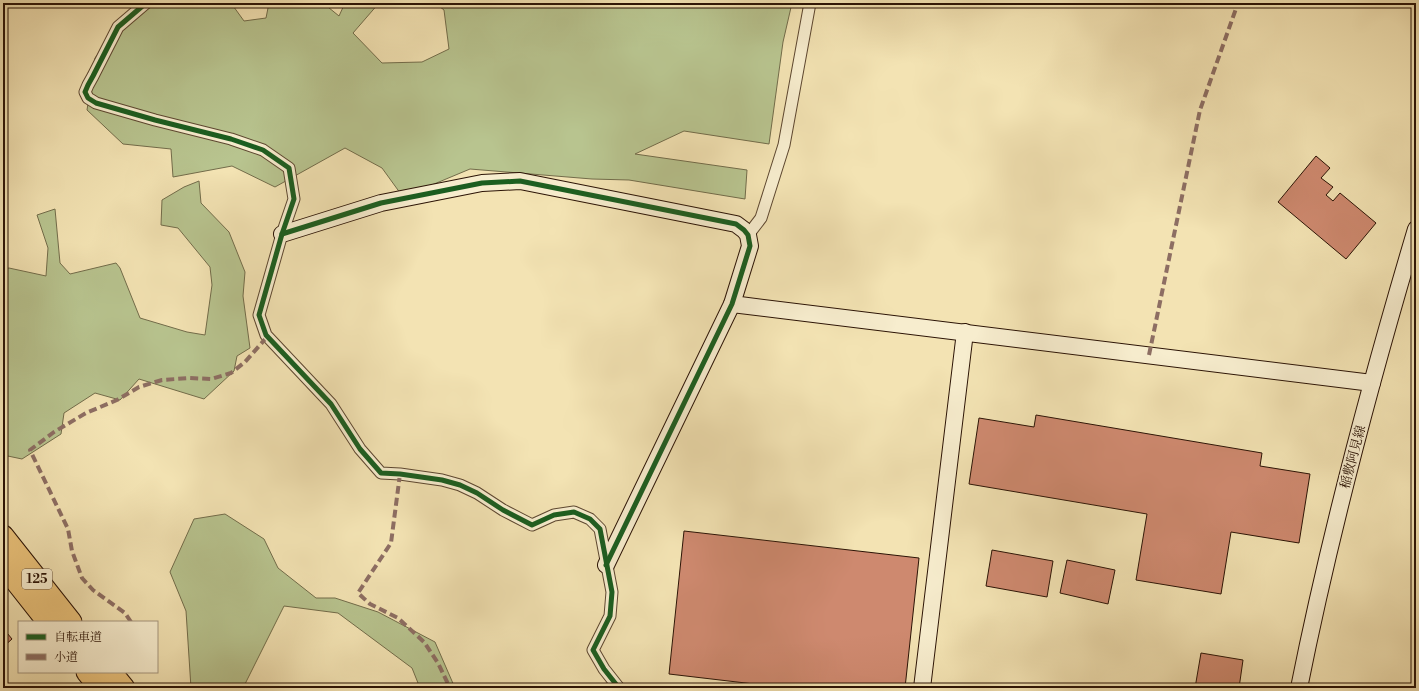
<svg xmlns="http://www.w3.org/2000/svg" width="1419" height="691" font-family="'Libre Bodoni','Noto Serif JP',serif">
<style>
.green{fill:#b8c48f;stroke:#726c4a}
.building{fill:#ce896f;stroke:#2b1305}
.lines{fill:none;stroke-linecap:round;stroke-linejoin:round}
.street-casing{stroke:#5d4730;stroke-width:13}
.secondary-casing{stroke:#2b1305;stroke-width:18}
.highway-casing{stroke:#2b1305;stroke-width:23}
.street{stroke:#f7edce;stroke-width:11}
.secondary{stroke:#f7edce;stroke-width:16}
.highway{stroke:#eac27a;stroke-width:21}
.quiet{stroke:#8d6e63;stroke-width:4;stroke-dasharray:8 4;stroke-linecap:butt}
.cycleway-casing{stroke:#f7edce;stroke-width:8}
.cycleway{stroke:#1b5e20;stroke-width:5}
.labels{text-anchor:middle;dominant-baseline:central;stroke-width:3;stroke-linejoin:round;paint-order:stroke}
.shield{fill:#f7edce;stroke:#685441;stroke-width:1}
.shield-label{font-size:12px;font-weight:bold;fill:#2b1305}
.street-label{font-size:13px;fill:#2b1305;stroke:#f7edce}
</style>
<rect width="100%" height="100%" fill="#f3e3b3"/>
<filter id="stains"><feTurbulence type="fractalNoise" baseFrequency=".005" numOctaves="4"/><feColorMatrix values="0 0 0 0 .2 0 0 0 0 .09 0 0 0 0 .02 0 0 0 .5 -.17"/></filter>
<radialGradient id="worn" r=".72"><stop offset=".6" stop-color="#630" stop-opacity="0"/><stop offset="1" stop-color="#630" stop-opacity=".3"/></radialGradient>
<g class="green">
<path d="M136,3H231L244,21L266,18L269,3H323L339,16L345,3H379L353,33L382,63L422,62L449,49L444,10L435,3H792L783,42L769,144L684,131L635,154L747,170L745,199L629,180L592,179L470,169L403,197L382,168L345,148L275,187L232,166L173,177L171,149L123,144L87,110L95,58Z"/>
<path d="M199,181L201,203L229,232L245,272L243,296L250,348L237,356L234,371L204,399L139,379L120,400L95,393L64,413L61,434L22,459L3,455V269L9,268L46,276L48,248L37,215L55,209L60,263L70,274L116,263L120,268L140,318L187,332L205,335L212,285L210,267L178,228L161,225L162,200L184,187Z"/>
<path d="M225,514L264,539L278,568L316,598H335L378,612L435,642L455,688H420L412,668L338,613L284,606L243,688H191L186,611L170,572L194,519Z"/>
</g>
<g class="building">
<path d="M1316,156L1330,168L1321,178L1333,187L1326,195L1333,201L1340,193L1376,223L1346,259L1278,202Z"/>
<path d="M1036,415L1262,453L1260,466L1310,474L1299,543L1231,532L1221,594L1136,580L1147,514L969,484L979,418L1034,427Z"/>
<path d="M684,531L919,558L905,688H788L669,674Z"/>
<path d="M992,550L1053,561L1047,597L986,586Z"/>
<path d="M1067,560L1115,570L1108,604L1060,593Z"/>
<path d="M3,628L12,639L3,647Z"/>
<path d="M1201,653L1243,660L1239,688H1195Z"/>
</g>
<g class="lines">
<g class="street-casing">
<g id="street">
<path d="M146,3L118,27L93,76L88,85L85,92L88,98L96,103L155,120L231,139L263,150L289,168L294,199L282,234L259,315L266,335L331,404L360,449L381,473L400,474L442,480L460,485L477,493L503,510L532,525L554,515L574,512L590,519L600,529L612,592L610,616L593,650L604,669L619,688"/>
<path d="M748,235L761,218L784,145L810,3"/>
</g>
</g>
<g class="secondary-casing">
<g id="secondary">
<path d="M282,234L381,203L482,183L520,181L736,224L744,230L748,235L750,246L732,304L606,565"/>
<path d="M732,304L1372,383"/>
<path d="M922,688L965,332"/>
<path d="M1299,688C1330,533 1371,380 1416,229"/>
</g>
</g>
<g class="highway-casing">
<g id="highway">
<path d="M3,536L71,622"/>
<path d="M3,565L48,622"/>
<path d="M87,672L100,688"/>
<path d="M111,672L124,688"/>
</g>
</g>
<use href="#street" class="street"/>
<use href="#secondary" class="secondary"/>
<use href="#highway" class="highway"/>
<g class="quiet">
<path d="M1149,355L1200,110L1238,3"/>
<path d="M400,474L391,543L358,593L370,604L398,618L424,642L438,663L450,688"/>
<path d="M131,622L125,613L93,590L82,578L72,551L68,529L30,450L54,432L86,413L117,400L139,387L162,380L190,378L211,379L231,373L245,362L267,337"/>
</g>
<g class="cycleway-casing">
<g id="cycleway">
<path d="M146,3L118,27L93,76L88,85L85,92L88,98L96,103L155,120L231,139L263,150L289,168L294,199L282,234L259,315L266,335L331,404L360,449L381,473L400,474L442,480L460,485L477,493L503,510L532,525L554,515L574,512L590,519L600,529L612,592L610,616L593,650L604,669L619,688"/>
<path d="M282,234L381,203L482,183L520,181L736,224L744,230L748,235L750,246L732,304L606,565"/>
</g>
</g>
<use href="#cycleway" class="cycleway"/>
</g>
<g class="labels">
<rect class="shield" x="22" y="569" width="30" height="20" rx="3"/>
<g class="shield-label">
<text x="37" y="579">125</text>
</g>
<g class="street-label">
<text transform="translate(1353 457) rotate(-75)">稲敷阿見線</text>
</g>
</g>
<rect width="1419" height="691" fill="none" stroke="#f3e3b3" stroke-width="16"/>
<rect x="4" y="4" width="1411" height="683" fill="none" stroke="#2b1305" stroke-width="2"/>
<rect x="8" y="8" width="1403" height="675" fill="none" stroke="#2b1305"/>
<rect x="18" y="621" width="140" height="52" fill="#f7edce" stroke="#a5967e"/>
<rect x="26" y="634" width="20" height="6" fill="#1b5e20" stroke="#a5967e"/>
<text x="54" y="641" font-size="12" fill="#2b1305">自転車道</text>
<rect x="26" y="654" width="20" height="6" fill="#8d6e63" stroke="#a5967e"/>
<text x="54" y="661" font-size="12" fill="#2b1305">小道</text>
<rect width="100%" height="100%" filter="url(#stains)"/>
<rect width="100%" height="100%" fill="url(#worn)"/>
</svg>
